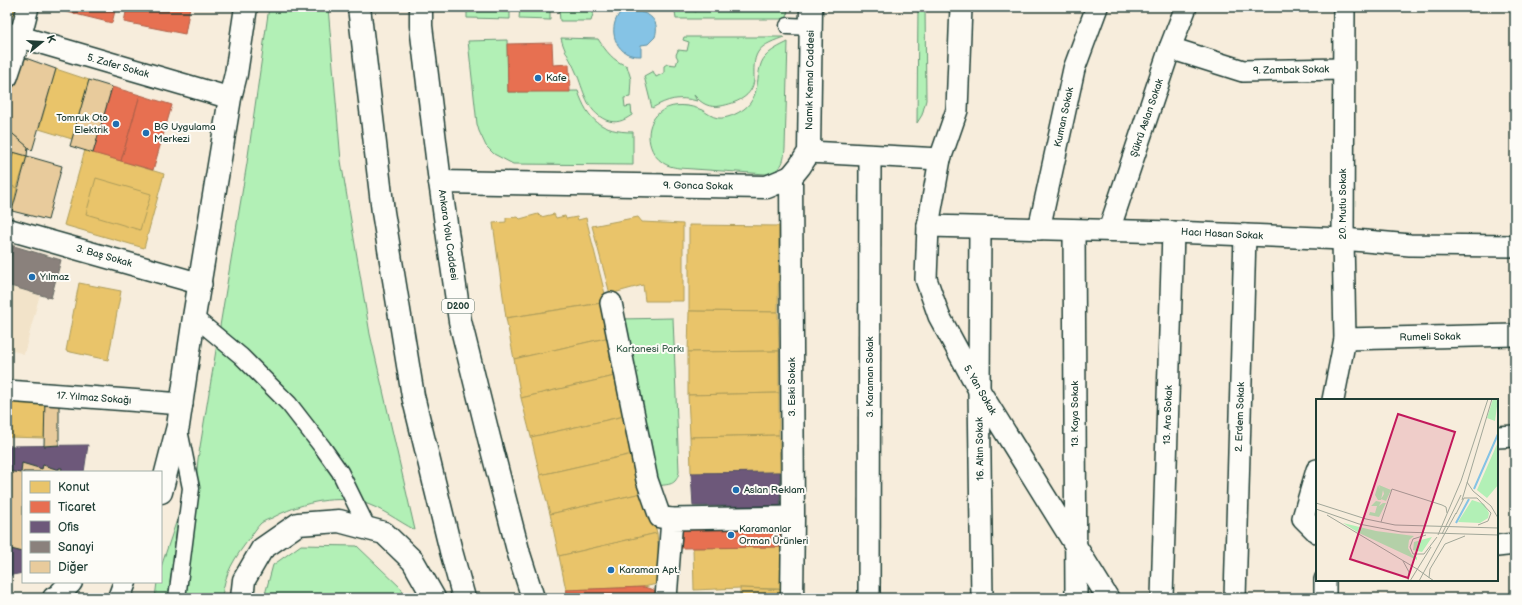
<svg xmlns="http://www.w3.org/2000/svg" width="1522" height="605" font-family="'Balsamiq Sans',sans-serif">
<style>
.built{fill:#f2e3c9}
.green{fill:#b2f0b6;stroke:#689675}
.water{fill:#85c3e5;stroke:#5c8d9e}
.homes{fill:#e9c46a;stroke:#ac9c5a}
.shops{fill:#e76f51;stroke:#ab6048}
.offices{fill:#6d597a;stroke:#565165}
.industry{fill:#8a817c;stroke:#6a6d66}
.building{fill:#e8cb9c;stroke:#1f3d34}
.lines{fill:none;stroke-linecap:round;stroke-linejoin:round}
.pedestrian-casing{stroke:#1f3d34;stroke-width:19}
.minor-casing{stroke:#1f3d34;stroke-width:24}
.tertiary-casing{stroke:#1f3d34;stroke-width:25}
.secondary-casing{stroke:#1f3d34;stroke-width:25}
.trunk-casing{stroke:#1f3d34;stroke-width:25}
.pedestrian{stroke:#fdfcf7;stroke-width:16}
.minor{stroke:#fdfcf7;stroke-width:21}
.tertiary{stroke:#fdfcf7;stroke-width:22}
.secondary{stroke:#fdfcf7;stroke-width:22}
.trunk{stroke:#fdfcf7;stroke-width:22}
.poi-dot{fill:#1f6fb2;stroke:#fdfcf7;stroke-width:1.5}
.labels{text-anchor:middle;dominant-baseline:central;stroke-width:4;stroke-linejoin:round;paint-order:stroke}
.shield{fill:#fdfcf7;stroke:#62766e;stroke-width:1}
.shield-label{font-size:9px;font-weight:bold;fill:#1f3d34}
.street-label{font-size:10px;fill:#1f3d34;stroke:#fdfcf7}
.poi-label{font-size:10px;fill:#1f3d34;stroke:#fdfcf7;text-anchor:start}
.park-label{font-size:10px;fill:#3c614e;stroke:#fdfcf7}
.inset-river{fill:none;stroke:#85c3e5;stroke-width:2}
.inset-road{fill:none;stroke:#a1a799;stroke-width:1}
.view{fill:#c2185b;fill-opacity:0.15;stroke:#c2185b;stroke-width:2}
.inset-edge{fill:none;stroke:#1f3d34;stroke-width:2}
</style>
<rect width="100%" height="100%" fill="#f7eddc"/>
<filter id="ink" filterUnits="userSpaceOnUse"><feTurbulence type="fractalNoise" baseFrequency=".025" numOctaves="2"/><feDisplacementMap in="SourceGraphic" scale="8" xChannelSelector="R" yChannelSelector="G"/><feConvolveMatrix kernelMatrix="1 2 1 2 8 2 1 2 1" color-interpolation-filters="sRGB"/></filter>
<g filter="url(#ink)">
<path class="built" d="M7,285L40,294L24,354L7,349Z"/>
<g class="green">
<path d="M269,7H328L341,161L370,334L415,530C398,521 380,507 361,502C331,495 298,504 272,518C269,519 264,521 261,523C257,527 253,533 250,538C235,557 224,574 222,598H185L198,459L247,163Z"/>
<path d="M467,7H510V19L467,18Z"/>
<path d="M520,7H550V20L519,19Z"/>
<path d="M559,7H595L591,21H560Z"/>
<path d="M700,7H788L787,19H676L675,11L691,10L696,12Z"/>
<path d="M918,7H925L926,100L922,115L917,123Z"/>
<path d="M684,37H784C776,40 763,44 758,52C753,60 754,70 754,79C753,97 736,103 721,106C709,108 702,104 694,95L697,101C679,96 668,99 652,108L644,76L653,71L656,77L664,73V66L667,64L676,65L678,59L676,55L678,50L687,51L689,42L683,40Z"/>
<path d="M561,38L598,39C606,51 613,61 627,66L631,79L630,97L624,98L625,107L631,106L632,115C623,121 616,124 606,120C586,111 584,90 576,72C571,60 564,51 561,38Z"/>
<path d="M507,40L508,92L578,91C588,120 601,132 633,132V165L513,164L494,154L486,146L479,131L477,124L468,41Z"/>
<path d="M788,42L785,148C784,163 782,170 766,174L679,168C673,167 667,166 662,162C645,150 644,121 663,110C674,103 690,105 702,110C707,113 712,117 718,118C726,119 737,114 744,109C763,95 754,69 765,57C771,50 780,46 788,42Z"/>
<path d="M673,318L679,472C676,486 669,484 657,486L619,319Z"/>
<path d="M186,493L171,598H155L157,582H161V567Z"/>
<path d="M301,545L357,546L401,588L406,598H264L273,565Z"/>
</g>
<path class="water" d="M627,7H641V12C654,16 659,24 655,37L648,44L641,45V56C636,56 631,56 626,53C609,42 610,17 627,7Z"/>
<g class="homes">
<path d="M7,7H21L18,16L7,13Z"/>
<path d="M56,69L89,80L72,139L39,129Z"/>
<path d="M85,150L164,174L144,248L64,225Z"/>
<path d="M13,152L27,156L17,188L7,185V175Z"/>
<path d="M96,178L151,194L140,230L86,214Z"/>
<path d="M7,185L17,188L12,211L7,210Z"/>
<path d="M538,214L541,217L554,214L556,218L565,216L566,219L577,217L578,220L586,218L607,302L506,318L493,223L506,222V218L518,217L520,219Z"/>
<path d="M638,217L642,222L683,224V301H645L643,285L610,294L592,226Z"/>
<path d="M689,225L779,226L778,312L689,311Z"/>
<path d="M79,283L121,291L108,360L66,351Z"/>
<path d="M602,303L610,337L514,359L506,318Z"/>
<path d="M689,311L778,312L779,351L688,352Z"/>
<path d="M610,337L619,375L521,398L514,359Z"/>
<path d="M779,351V393L688,395V352Z"/>
<path d="M619,375L629,415L531,437L521,398Z"/>
<path d="M779,393V435L690,437L688,395Z"/>
<path d="M7,397L45,398V438L7,437Z"/>
<path d="M629,415L637,453L540,475L531,437Z"/>
<path d="M779,435L780,472L691,473L690,437Z"/>
<path d="M637,453L646,492L550,514L540,475Z"/>
<path d="M646,492L657,533L559,556L550,514Z"/>
<path d="M657,533L661,583L644,587L566,590L559,556Z"/>
<path d="M781,547L782,589L740,588L694,590L693,548Z"/>
<path d="M740,588L786,590V598H740Z"/>
</g>
<g class="shops">
<path d="M63,7H116L112,23L63,11Z"/>
<path d="M127,7H190L185,34L124,22Z"/>
<path d="M552,43L553,65L569,64L570,92H508L507,44Z"/>
<path d="M112,87L140,95L121,161L93,153Z"/>
<path d="M140,95L172,105L153,170L121,161Z"/>
<path d="M781,522V547L680,548V523Z"/>
<path d="M644,587L657,591V598H569L566,590Z"/>
</g>
<g class="offices">
<path d="M88,445L84,472H23V573L7,576V446Z"/>
<path d="M780,472V506H693L691,473Z"/>
</g>
<g class="industry">
<path d="M7,245L14,246L7,270Z"/>
<path d="M14,246L61,260L51,298L7,285V270Z"/>
</g>
<g class="building">
<path d="M20,56L56,69L32,151L7,129V96Z"/>
<path d="M89,80L112,87L93,153L70,146Z"/>
<path d="M7,129L28,147L27,156L13,152L7,175Z"/>
<path d="M27,156L62,166L48,220L12,211Z"/>
<path d="M45,398L59,399V445L44,446Z"/>
<path d="M22,463L42,469L43,465L59,470V468H62L61,472H23V552L7,548V471L21,473Z"/>
</g>
<g class="lines">
<g class="pedestrian-casing">
<g id="pedestrian">
<path d="M788,26L811,27"/>
<path d="M194,317L241,356L289,404L323,448L340,472L368,529"/>
<path d="M177,598L191,488L179,430"/>
</g>
</g>
<g class="minor-casing">
<g id="minor">
<path d="M961,7L957,110L940,159L928,226L926,279L939,316L979,390L1108,598"/>
<path d="M7,33L230,98"/>
<path d="M1170,48L1243,71L1343,69"/>
<path d="M7,77L20,38L28,7"/>
<path d="M809,152L940,159"/>
<path d="M928,226L1173,232L1343,239L1410,245L1515,246"/>
<path d="M980,228L979,390L982,598"/>
<path d="M7,229L201,284"/>
<path d="M1039,229L1074,69L1097,7"/>
<path d="M1074,230L1076,598"/>
<path d="M1109,230L1170,48L1186,7"/>
<path d="M611,303L647,480L660,517L672,519"/>
<path d="M1345,339L1515,335"/>
<path d="M7,391L182,404"/>
<path d="M1333,400L1345,339L1343,239L1344,7"/>
<path d="M1497,437L1515,436"/>
<path d="M1317,470L1303,518L1317,532"/>
<path d="M1497,546L1515,544"/>
<path d="M1325,580V598"/>
<path d="M666,598L672,519L793,517"/>
<path d="M869,598L870,156"/>
<path d="M1162,598L1173,232"/>
<path d="M1235,598L1245,235"/>
</g>
</g>
<g class="tertiary-casing">
<path id="tertiary" d="M791,177L800,166L809,152L811,7"/>
</g>
<g class="secondary-casing">
<path id="secondary" d="M440,182L767,187L791,177L793,517L792,598"/>
</g>
<g class="trunk-casing">
<g id="trunk">
<path d="M359,7L383,212L413,396L451,551L464,598"/>
<path d="M421,7V26L440,182L460,321L489,438L519,554L533,598"/>
<path d="M161,492L178,426L194,317L230,98L236,74L246,7"/>
<path d="M54,598L58,596L71,582"/>
<path d="M119,598L125,582"/>
<path d="M242,598L244,580L262,549L298,524L339,521L384,533L413,561L434,598"/>
</g>
</g>
<use href="#pedestrian" class="pedestrian"/>
<use href="#minor" class="minor"/>
<use href="#tertiary" class="tertiary"/>
<use href="#secondary" class="secondary"/>
<use href="#trunk" class="trunk"/>
</g>
</g>
<g class="poi-dot">
<circle cx="538" cy="78" r="4"/>
<circle cx="116" cy="124" r="4"/>
<circle cx="146" cy="133" r="4"/>
<circle cx="32" cy="277" r="4"/>
<circle cx="736" cy="490" r="4"/>
<circle cx="731" cy="535" r="4"/>
<circle cx="611" cy="570" r="4"/>
</g>
<g class="labels">
<rect class="shield" x="442" y="299" width="32" height="14" rx="3"/>
<g class="shield-label">
<text x="458" y="306">D200</text>
</g>
<g class="street-label">
<text transform="translate(118 66) rotate(16)">5. Zafer Sokak</text>
<text transform="translate(1291 70) rotate(-1)">9. Zambak Sokak</text>
<text transform="translate(810 80) rotate(-89)">Namık Kemal Caddesi</text>
<text transform="translate(1064 117) rotate(-78)">Kuman Sokak</text>
<text transform="translate(1147 118) rotate(-71)">Şükrü Aslan Sokak</text>
<text transform="translate(698 186) rotate(1)">9. Gonca Sokak</text>
<text transform="translate(1343 204) rotate(-90)">20. Mutlu Sokak</text>
<text transform="translate(1222 234) rotate(3)">Hacı Hasan Sokak</text>
<text transform="translate(448 235) rotate(82)">Ankara Yolu Caddesi</text>
<text transform="translate(104 256) rotate(16)">3. Baş Sokak</text>
<text transform="translate(1430 337) rotate(-1)">Rumeli Sokak</text>
<text transform="translate(870 377) rotate(-90)">3. Karaman Sokak</text>
<text transform="translate(792 387) rotate(-90)">3. Eski Sokak</text>
<text transform="translate(980 390) rotate(60)">5. Yan Sokak</text>
<text transform="translate(94 398) rotate(4)">17. Yılmaz Sokağı</text>
<text transform="translate(1075 414) rotate(-90)">13. Kaya Sokak</text>
<text transform="translate(1168 415) rotate(-88)">13. Ara Sokak</text>
<text transform="translate(1240 417) rotate(-88)">2. Erdem Sokak</text>
<text transform="translate(980 449) rotate(-91)">16. Altın Sokak</text>
</g>
<g class="poi-label">
<text x="546" y="78">Kafe</text>
<text x="108" y="118" text-anchor="end">Tomruk Oto<tspan x="108" dy="12">Elektrik</tspan></text>
<text x="154" y="127">BG Uygulama<tspan x="154" dy="12">Merkezi</tspan></text>
<text x="40" y="277">Yılmaz</text>
<text x="744" y="490">Aslan Reklam</text>
<text x="739" y="529">Karamanlar<tspan x="739" dy="12">Orman Ürünleri</tspan></text>
<text x="619" y="570">Karaman Apt.</text>
</g>
<g class="park-label">
<text x="650" y="349">Kartanesi Parkı</text>
</g>
</g>
<g transform="translate(1316 399)">
<rect width="182" height="182" fill="#f7eddc"/>
<path d="M177,0H182L179,22L171,19ZM182,43V86L171,99L161,91ZM62,86L64,90L63,86L75,91L70,102L65,100L68,95L67,91L65,101H62L59,96ZM156,101L168,105L173,114L172,119L164,124L142,123ZM60,102L65,103L63,107L67,104H70L63,118L53,116L54,113L59,114L61,107H55ZM27,124L60,132L98,137L93,141L92,149L96,156L101,158V161L43,134ZM116,138L106,153L97,151L98,143Z" fill="#b2f0b6"/>
<path class="inset-river" d="M158,90L182,35M140,124L153,100"/>
<path class="inset-road" d="M151,83L157,92L175,107L182,119M146,101L176,0M0,104L50,120L79,126L182,129M0,110L43,125L85,133L182,136M140,115L148,99H161L175,114L172,122L162,126M11,116L101,170M65,123L76,90L126,106L130,108L131,114M126,135L145,96M110,136L97,140L94,148L97,155H108L121,138M122,136L145,82L172,0M87,162L93,173L92,182M101,170L118,182M113,179L114,170L129,145L149,137M94,182L115,148M103,182L140,114"/>
<path class="view" d="M82,15L139,33L92,179L34,160Z"/>
<rect width="182" height="182" class="inset-edge"/>
</g>
<rect width="1522" height="605" fill="none" stroke="#fdfcf7" stroke-width="24"/>
<rect x="12" y="12" width="1498" height="581" fill="none" stroke="#1f3d34" stroke-width="1.5" filter="url(#ink)"/>
<rect x="22" y="471" width="140" height="112" fill="#fdfcf7" stroke="#a4b0a9"/>
<rect x="30" y="481" width="20" height="12" fill="#e9c46a" stroke="#a4b0a9"/>
<text x="58" y="491" font-size="12" fill="#1f3d34">Konut</text>
<rect x="30" y="501" width="20" height="12" fill="#e76f51" stroke="#a4b0a9"/>
<text x="58" y="511" font-size="12" fill="#1f3d34">Ticaret</text>
<rect x="30" y="521" width="20" height="12" fill="#6d597a" stroke="#a4b0a9"/>
<text x="58" y="531" font-size="12" fill="#1f3d34">Ofis</text>
<rect x="30" y="541" width="20" height="12" fill="#8a817c" stroke="#a4b0a9"/>
<text x="58" y="551" font-size="12" fill="#1f3d34">Sanayi</text>
<rect x="30" y="561" width="20" height="12" fill="#e8cb9c" stroke="#a4b0a9"/>
<text x="58" y="571" font-size="12" fill="#1f3d34">Diğer</text>
<g transform="translate(42 42) rotate(72)" stroke="#fdfcf7" stroke-width="3" paint-order="stroke">
<path d="M0-3L7 15L0 10L-7 15Z" fill="#1f3d34"/>
<text y="-6" font-size="11" font-weight="bold" text-anchor="middle" fill="#1f3d34">K</text>
</g>
</svg>
